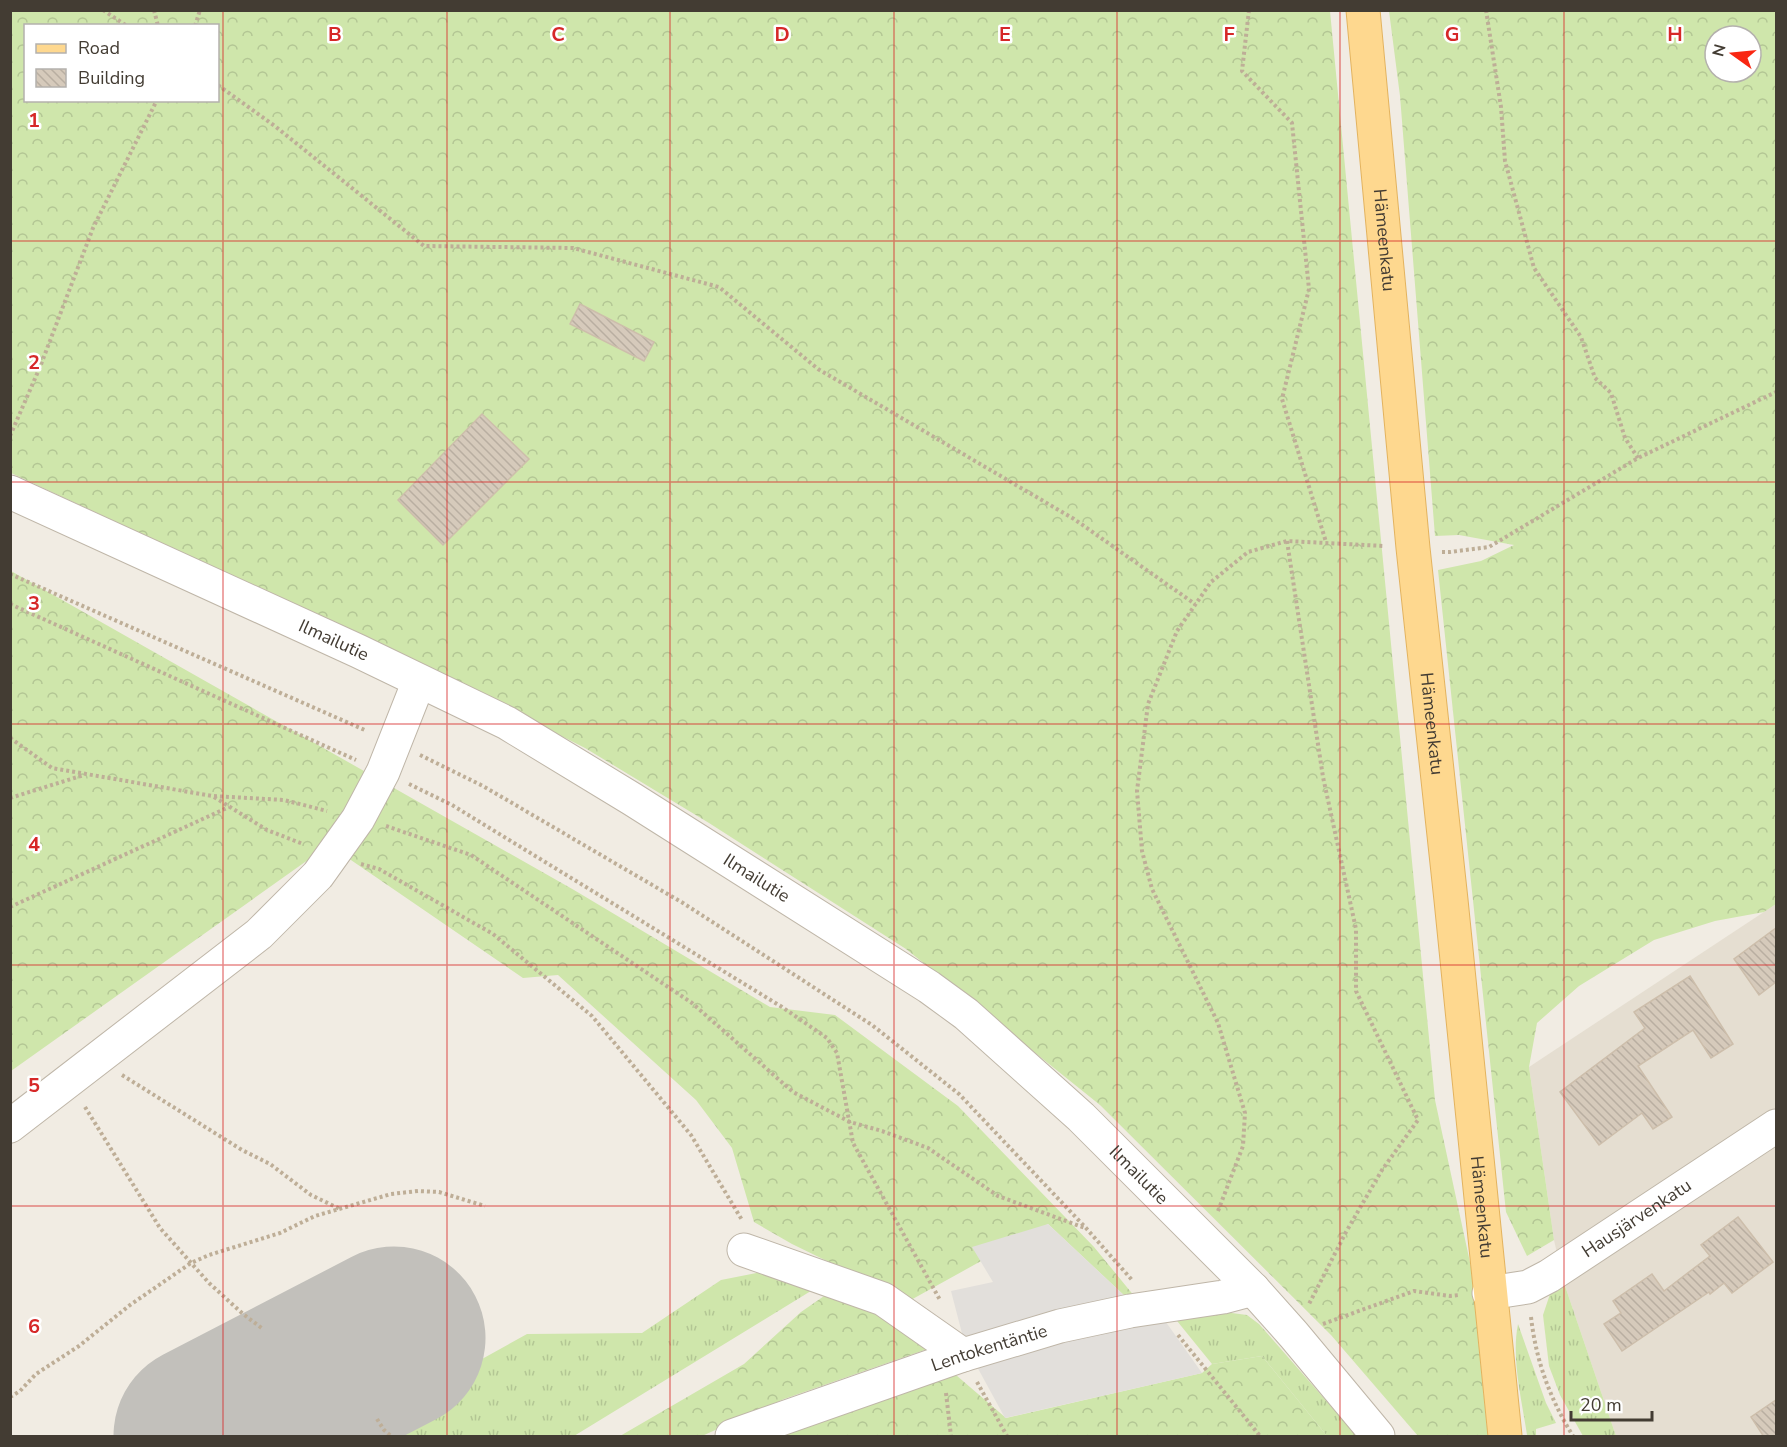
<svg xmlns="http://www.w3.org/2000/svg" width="1787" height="1447" font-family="'Nunito Sans',sans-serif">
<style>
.residential{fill:#e5ded1}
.grass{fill:url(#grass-tufts)}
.forest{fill:url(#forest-crowns);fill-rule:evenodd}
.parking{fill:#e2dfdb}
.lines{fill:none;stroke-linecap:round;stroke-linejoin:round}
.runway{stroke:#c2c0bb;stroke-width:183}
.building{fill:url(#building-back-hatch);stroke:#cdbeab;stroke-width:1.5}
.minor-casing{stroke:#bfb6a8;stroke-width:35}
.major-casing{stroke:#e3b35f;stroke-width:35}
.path{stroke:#beae97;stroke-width:4;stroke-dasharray:3 3;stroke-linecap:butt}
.minor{stroke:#fff;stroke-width:33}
.major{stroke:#fed88f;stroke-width:33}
.grid{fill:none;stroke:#d62828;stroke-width:1.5;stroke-opacity:0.55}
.labels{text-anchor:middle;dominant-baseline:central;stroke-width:5;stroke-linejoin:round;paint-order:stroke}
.street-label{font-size:18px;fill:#433c33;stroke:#fff}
.grid-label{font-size:20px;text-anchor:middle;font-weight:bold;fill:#d62828;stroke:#fff;stroke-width:5;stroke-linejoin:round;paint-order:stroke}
</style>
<defs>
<pattern id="grass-tufts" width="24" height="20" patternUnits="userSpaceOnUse" patternTransform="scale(1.5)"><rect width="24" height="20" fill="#cfe6ab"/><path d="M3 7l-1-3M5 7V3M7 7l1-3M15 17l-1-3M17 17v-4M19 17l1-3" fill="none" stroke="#b3c694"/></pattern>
<pattern id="forest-crowns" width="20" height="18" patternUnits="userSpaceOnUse" patternTransform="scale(1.5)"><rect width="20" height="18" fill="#cfe6ab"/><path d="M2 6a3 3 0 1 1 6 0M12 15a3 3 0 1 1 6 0" fill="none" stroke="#b3c694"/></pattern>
<pattern id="building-back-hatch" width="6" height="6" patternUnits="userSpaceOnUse" patternTransform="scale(1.5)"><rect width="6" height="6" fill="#d6cabb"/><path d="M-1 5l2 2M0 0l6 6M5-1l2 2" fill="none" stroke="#b9aea1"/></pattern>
</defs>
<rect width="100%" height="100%" fill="#f1ece3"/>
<path class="residential" d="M1776,904V1436H1616L1563,1280L1554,1240L1529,1067Z"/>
<g class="grass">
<path d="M771,1270L819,1286L574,1436H343L527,1334L642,1333L721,1280Z"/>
<path d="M1563,1280L1616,1436H1583L1560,1395L1549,1366L1543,1315L1550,1294Z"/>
<path d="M1224,1312L1247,1315L1259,1324L1357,1436H1327L1262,1356L1212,1364L1173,1316Z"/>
<path d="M1518,1324L1546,1403L1556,1423L1536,1429V1436H1528L1527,1435C1522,1400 1511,1359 1518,1324Z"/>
</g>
<g class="forest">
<path d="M11,11H1330L1435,1100L1471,1267L1488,1436H1418L1331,1335L1100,1105L906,949L709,823L585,748L395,652L11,473ZM26,26H218V100H26Z"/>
<path d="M1389,11H1776V904L1764,912L1715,921L1654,940L1579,986L1537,1023L1529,1067L1554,1240L1527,1256L1506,1212L1438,570L1481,561L1514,545L1459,535L1435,536L1400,96ZM1715,36H1751V72H1715Z"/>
<path d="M11,571L574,890L770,1007L835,1015L958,1106L1094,1247L1135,1297L1128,1299L1048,1224L909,1301L792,1244L754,1222L732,1148L696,1100L558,975L523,978L329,845L11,1071Z"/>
<path d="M827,1294L860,1298L936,1346L784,1399L702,1436H620L744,1364L801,1312Z"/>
<path d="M1262,1356L1327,1436H764L949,1369L1006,1418L1202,1373L1212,1364Z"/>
</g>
<g class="parking">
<path d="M1048,1224L1128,1299L964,1341L951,1291L993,1282L972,1247Z"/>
<path d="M1156,1308L1202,1373L1005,1418L975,1363Z"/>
</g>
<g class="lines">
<path class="runway" d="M205,1436L394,1338"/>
</g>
<g class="building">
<path d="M580,304L654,342L644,361L570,324Z"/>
<path d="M482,414L529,459L443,545L398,500Z"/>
<path d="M1776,928V982L1759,995L1734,959Z"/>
<path d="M1690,976L1733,1044L1711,1058L1693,1030L1638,1066L1672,1117L1653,1129L1642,1113L1599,1145L1560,1092L1645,1028L1634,1012Z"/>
<path d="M1738,1217L1773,1262L1732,1293L1724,1283L1710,1294L1709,1292L1622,1351L1604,1324L1621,1313L1613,1301L1652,1274L1664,1291L1710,1256L1701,1245Z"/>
<path d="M1776,1400V1437H1764L1751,1417Z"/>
</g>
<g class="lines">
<g class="minor-casing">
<g id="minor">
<path id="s1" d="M10,492L358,651L507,723L632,799L929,987L966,1014L1081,1117L1253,1289L1294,1335L1378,1436"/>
<path d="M10,1126L259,934L318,875L358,819L383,772L419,681"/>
<path d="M744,1250L883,1299L963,1355"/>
<path id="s2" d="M1489,1293L1528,1287L1549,1276L1776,1126"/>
<path id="s3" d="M732,1436L963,1355L1060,1326L1130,1311L1223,1297L1253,1289"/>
</g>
</g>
<g class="major-casing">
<g id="major">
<path id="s4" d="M1363,10L1413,548L1451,900L1505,1436"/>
</g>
</g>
<g class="path">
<path d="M103,10L127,26"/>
<path d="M154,10L158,26"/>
<path d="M1249,10L1242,71L1292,123L1309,289L1282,399L1326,542"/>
<path d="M1486,10L1501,107L1505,161L1534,268L1581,337L1595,378L1611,393L1625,438L1638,458"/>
<path d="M195,26L200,10"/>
<path d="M218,85L276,127L424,246L573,248L719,287L818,369L1074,519L1195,604"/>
<path d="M10,436L40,367L93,228L157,100"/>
<path d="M1287,541L1323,777L1356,929V991L1418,1120L1382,1170L1346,1232L1308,1306"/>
<path d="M1442,552H1450L1489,547L1638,458L1776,392"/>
<path d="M10,574L367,731"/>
<path d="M10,604L356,760"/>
<path d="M10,738L52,768L212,796L284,800L327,811"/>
<path d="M420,755L483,786L683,903L872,1025L959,1094L1086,1228L1132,1280"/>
<path d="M409,784L452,805L782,1007L827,1038L837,1053L853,1143L940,1300"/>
<path d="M214,797L267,830L303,844"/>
<path d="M10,798L84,775"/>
<path d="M386,826L471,855L692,1003L793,1092L850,1122L882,1131L928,1148L998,1196L1085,1228"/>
<path d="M361,864L379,869L493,934L592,1016L691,1135L742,1220"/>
<path d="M10,907L229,807"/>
<path d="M122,1075L242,1150L270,1164L311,1195L340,1209"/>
<path d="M85,1107L160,1228L209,1283L243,1314L263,1329"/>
<path d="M1218,1211L1243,1146L1245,1113L1218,1023L1152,889L1142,851L1137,791L1148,704L1177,631L1211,582L1248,552L1287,541L1384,546"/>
<path d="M1531,1317C1536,1361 1550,1399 1573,1436"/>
<path d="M1323,1324L1414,1291L1450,1296L1459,1295"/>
<path d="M1178,1335L1260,1436"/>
<path d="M977,1382L1007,1436"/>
<path d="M946,1393L951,1436"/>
<path d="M10,1397L20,1391L36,1374L79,1346L130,1305L191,1263L209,1255L280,1233L315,1216L391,1194L418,1191L439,1192L485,1206"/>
<path d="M377,1419L384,1430L391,1436"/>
</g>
<use href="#minor" class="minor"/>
<use href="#major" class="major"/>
</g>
<path class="grid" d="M223,10V1436M447,10V1436M670,10V1436M894,10V1436M1117,10V1436M1340,10V1436M1564,10V1436M10,241H1776M10,482H1776M10,724H1776M10,965H1776M10,1206H1776"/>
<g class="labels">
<g class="street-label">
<text stroke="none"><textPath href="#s4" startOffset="231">Hämeenkatu</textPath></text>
<text stroke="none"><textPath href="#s1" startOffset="356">Ilmailutie</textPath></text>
<text stroke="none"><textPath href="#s4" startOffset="717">Hämeenkatu</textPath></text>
<text stroke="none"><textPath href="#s1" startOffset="842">Ilmailutie</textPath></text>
<text stroke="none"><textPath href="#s1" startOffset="1328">Ilmailutie</textPath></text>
<text stroke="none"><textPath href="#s4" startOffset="1203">Hämeenkatu</textPath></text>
<text stroke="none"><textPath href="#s2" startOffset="168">Hausjärvenkatu</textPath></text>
<text stroke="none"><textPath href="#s3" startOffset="272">Lentokentäntie</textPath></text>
</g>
</g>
<g class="grid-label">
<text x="335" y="41">B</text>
<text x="558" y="41">C</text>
<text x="782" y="41">D</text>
<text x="1005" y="41">E</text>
<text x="1229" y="41">F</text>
<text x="1452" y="41">G</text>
<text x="1675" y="41">H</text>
<text x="34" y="127">1</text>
<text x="34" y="369">2</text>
<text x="34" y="610">3</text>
<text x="34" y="851">4</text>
<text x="34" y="1092">5</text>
<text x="34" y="1333">6</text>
</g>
<rect width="1787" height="1447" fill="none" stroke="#433c33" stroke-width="24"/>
<rect x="24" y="24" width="195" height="78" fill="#ffffff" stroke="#b4b1ad" stroke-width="1.5"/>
<rect x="36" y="44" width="30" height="9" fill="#fed88f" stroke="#b4b1ad" stroke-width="1.5"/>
<text x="78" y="54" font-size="18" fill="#433c33">Road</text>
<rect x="36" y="69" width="30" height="18" fill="url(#building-back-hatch)" stroke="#b4b1ad" stroke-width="1.5"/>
<text x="78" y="84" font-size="18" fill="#433c33">Building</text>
<g transform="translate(1733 54) rotate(285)"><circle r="28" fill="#ffffff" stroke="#b4b1ad" stroke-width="1.5"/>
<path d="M0-4.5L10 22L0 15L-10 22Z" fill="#f92712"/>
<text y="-9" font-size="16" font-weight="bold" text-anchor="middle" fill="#433c33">N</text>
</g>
<path d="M1571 1411v9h81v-9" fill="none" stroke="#433c33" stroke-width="3"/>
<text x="1580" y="1411" font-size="18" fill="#433c33" stroke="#ffffff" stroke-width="4.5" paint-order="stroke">20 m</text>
</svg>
